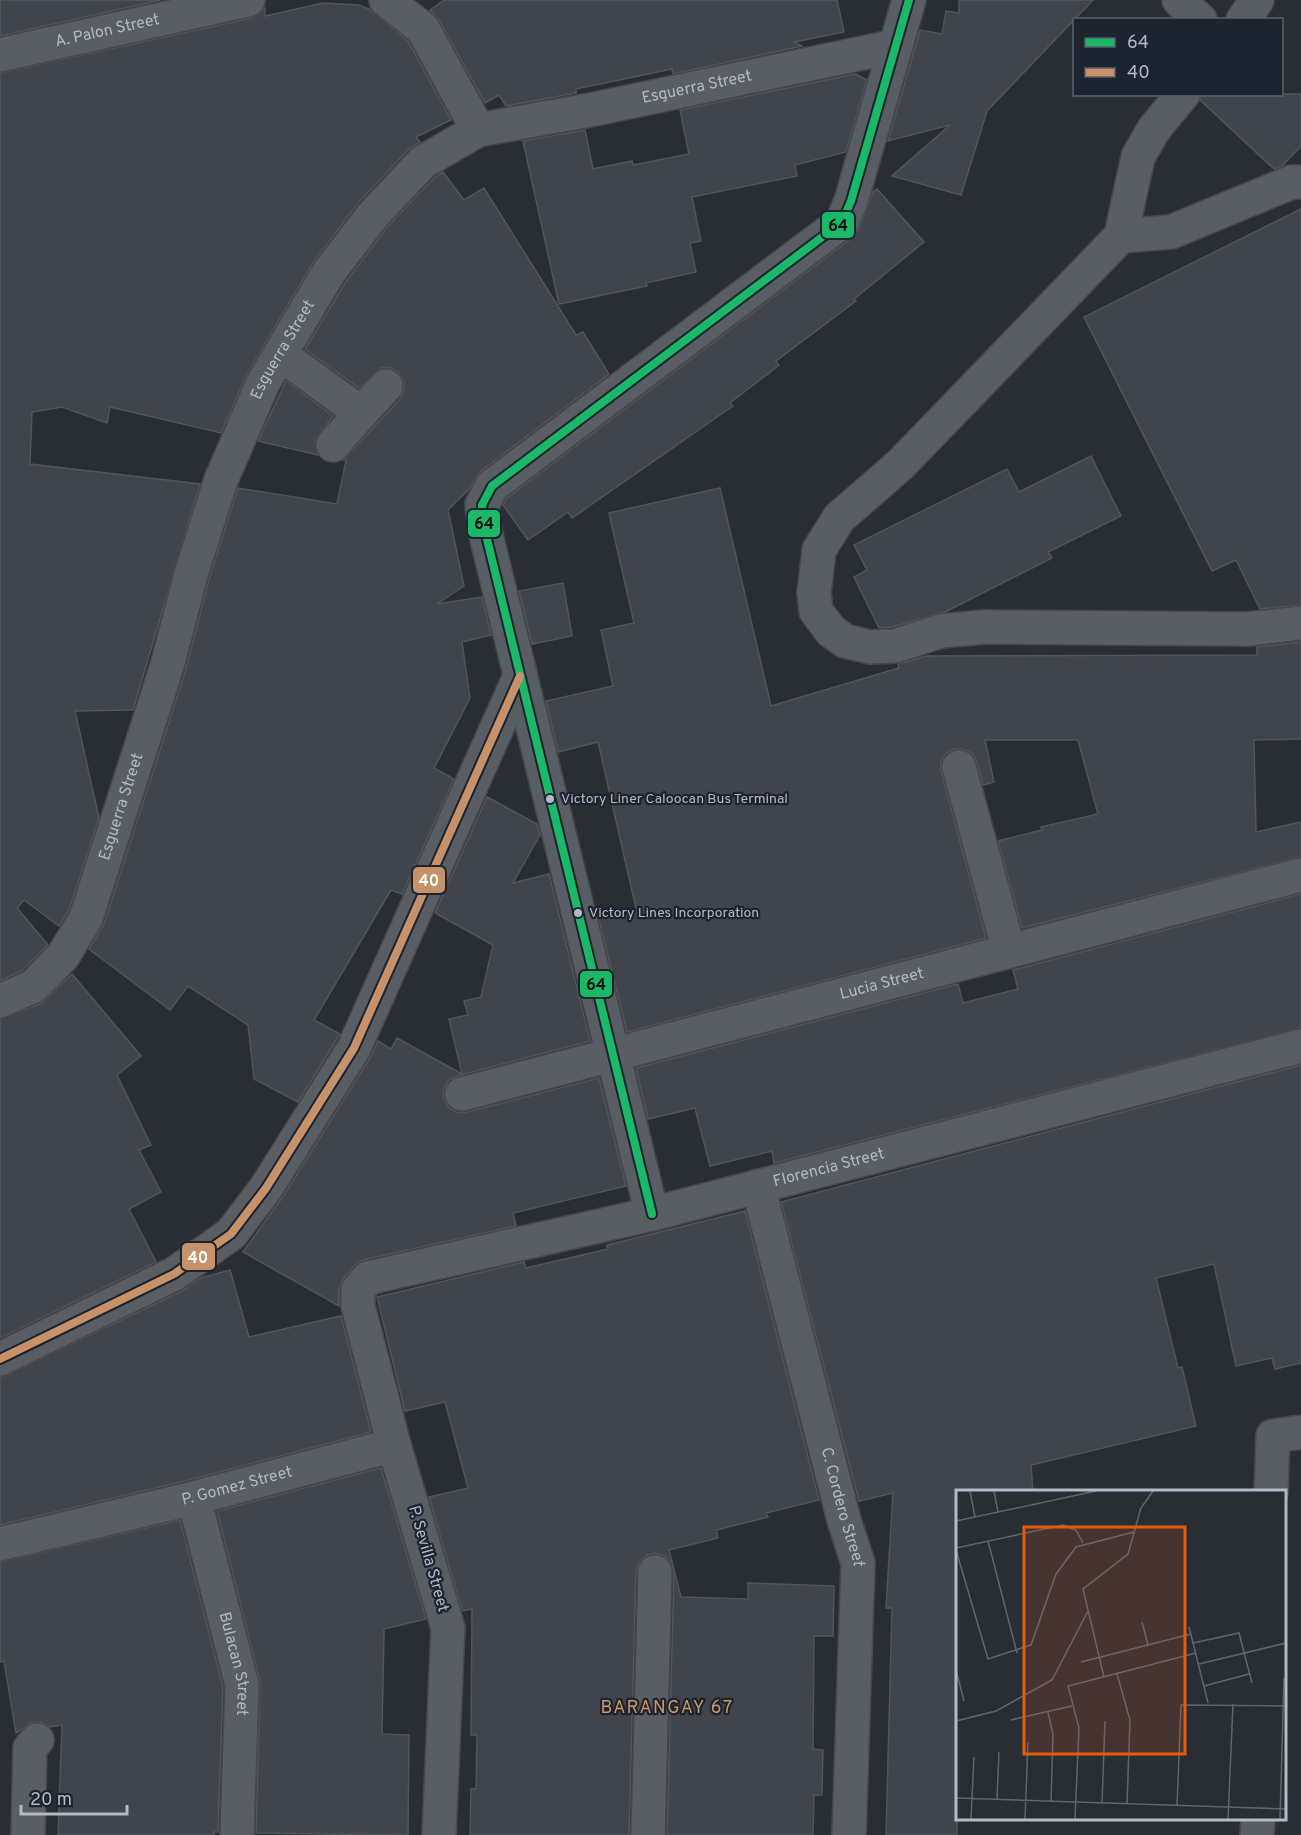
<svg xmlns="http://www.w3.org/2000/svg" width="1301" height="1835" font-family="Overpass,sans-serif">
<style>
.building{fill:#40444c;stroke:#51565d;stroke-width:1.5}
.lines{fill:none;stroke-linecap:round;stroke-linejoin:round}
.minor-casing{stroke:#45494e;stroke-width:36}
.minor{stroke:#595d64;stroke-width:33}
.bus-1-casing{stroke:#1c2430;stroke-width:12}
.bus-2-casing{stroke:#1c2430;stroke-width:12}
.bus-1{stroke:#1ab867;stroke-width:8}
.bus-2{stroke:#c7916a;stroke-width:8}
.bus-dot{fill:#b3bac7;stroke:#1c2430;stroke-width:2}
.labels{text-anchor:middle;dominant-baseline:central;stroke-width:4.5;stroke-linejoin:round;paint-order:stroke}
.bus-label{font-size:14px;fill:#b3bac7;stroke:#1c2430;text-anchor:start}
.street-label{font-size:16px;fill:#b3bac7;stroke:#1c2430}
.neighbourhood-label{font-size:18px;letter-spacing:1.5px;fill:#d29863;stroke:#1c2430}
.inset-road{fill:none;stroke:#60666f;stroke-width:1.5}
.view{fill:#e8590c;fill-opacity:0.15;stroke:#e8590c;stroke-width:3}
.inset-edge{fill:none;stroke:#b3bac7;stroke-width:3}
.line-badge{stroke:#1c2430;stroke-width:2}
.badge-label{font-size:16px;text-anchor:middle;font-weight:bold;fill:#fff}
.pale-badge-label{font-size:16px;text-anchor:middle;font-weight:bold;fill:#111}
</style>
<rect width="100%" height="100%" fill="#292e35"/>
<g class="building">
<path d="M0,0H161L0,36Z"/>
<path d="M444,0H837L844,32L794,42L802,46L673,74L672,69L576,89V93L506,106L499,95L485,103L439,20L430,10Z"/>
<path d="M959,0H1093L987,111L961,195L892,176L950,125L888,141L920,30L942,34L946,11L959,13Z"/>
<path d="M323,3L359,5L371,10L408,41L451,120L416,137L420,142L409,149L359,202L314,261L247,374L221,433L110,407L107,423L62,407L32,412L30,464L200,484L133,710L75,711L99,818L69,910L59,926L24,900L17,908L48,945L23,970L0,981V73L252,18L265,8V16Z"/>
<path d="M855,74L867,80L846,152L795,165L797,176L692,197L701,241L690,243L696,272L646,283L647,286L559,304L523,141L585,130L593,169L632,161L633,165L689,154L680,110Z"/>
<path d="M1201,94H1301V146L1282,166L1274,169L1200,100Z"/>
<path d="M443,172L464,200L484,188L576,335L583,332L609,374L481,471L469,489L448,510L464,586L437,604L482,597L491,635L462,642L470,698L434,768L454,779L402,894L391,890L314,1020L340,1034L298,1102L254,1079L248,1025L188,986L170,1010L89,949L104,924L185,672L210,576L238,488L337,504L346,461L343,460L400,399L404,391V381L398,372L391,368H381L359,388L305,349L345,283L387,227L435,177Z"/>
<path d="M877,189L924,242L854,299L856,301L776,361L779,365L730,403L733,406L572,518L568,512L528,540L503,505L507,498L853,237L859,229L873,192Z"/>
<path d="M1301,209V605L1260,609L1236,560L1212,571L1084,317Z"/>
<path d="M286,381L333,416L315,441L318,455L258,441Z"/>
<path d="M1091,456L1121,516L1048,552L1052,558L945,612L892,627L879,628L854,577L867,570L854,545L1007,469L1019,492Z"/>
<path d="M720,488L771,706L899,668L898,664L926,656L1257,655V647L1301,642V739L1254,740L1256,832L1301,822V857L1022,928L998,841L1042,830L1041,827L1098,814L1078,740H985L994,782L983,785L977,762L972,753L963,749H954L946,753L941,762V771L986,938L627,1032L598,916L636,908L598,742L558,752L546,701L613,686L601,630L634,623L609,513Z"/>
<path d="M563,583L572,636L532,644L519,591Z"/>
<path d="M487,797L537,824L540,835L513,883L549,874L590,1041L457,1076L449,1080L444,1088V1099L449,1108L456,1112H467L599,1078L626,1186L513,1213L516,1226L363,1260L354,1266L343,1279L339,1290V1306L243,1252L282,1198L370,1058L378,1041L391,1049L397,1038L462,1074L449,1019L468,1015L464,1001L481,997L493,945L435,913Z"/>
<path d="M1301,894V1028L774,1163L772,1151L710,1166L695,1108L648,1119L636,1068L958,984L963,1003L1018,989L1013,970Z"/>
<path d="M72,974L141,1056L117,1075L151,1145L139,1150L161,1192L129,1209L156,1262L0,1338V1019L42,1003Z"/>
<path d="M1301,1065V1363L1275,1369L1272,1358L1236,1366L1214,1264L1156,1278L1178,1368L1182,1367L1196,1426L1031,1465L1033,1491H957V1835H886L892,1608H886L893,1493L859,1501L781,1202Z"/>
<path d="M745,1211L819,1500L766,1513L768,1517L716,1530L718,1538L669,1550L681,1597L748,1599V1583L834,1586L833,1636H814L813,1749L823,1750L822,1795H814L813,1835H667L674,1572L672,1564L665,1556L655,1553L647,1555L639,1562L636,1572L629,1835H470L471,1789H476L477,1735H471L472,1609L462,1611L429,1497L468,1488L445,1402L405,1411L377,1297L524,1262L526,1268L608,1249L607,1245Z"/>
<path d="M230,1270L249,1337L341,1316L371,1432L189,1480L0,1525V1378L182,1291L201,1278Z"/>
<path d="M381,1468L426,1619L384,1629L382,1734L409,1735L408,1835L256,1833L260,1681L217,1511Z"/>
<path d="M180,1520L223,1687L218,1832H214V1835H58L62,1725L50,1727L41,1722H32L16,1733L4,1661L0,1662V1562Z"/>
</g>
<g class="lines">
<g class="minor-casing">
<g id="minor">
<path d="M386,0L423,29L478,130"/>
<path d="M1179,0L1200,20"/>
<path d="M1243,20L1257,0"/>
<path id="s1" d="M0,55L248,0"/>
<path d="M1183,94L1154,129L1138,157L1121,236L901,464L839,518L819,550L814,593L816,611L831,631L845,641L870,647L895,646L941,631L984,627L1248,629L1301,623"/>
<path d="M1121,236L1171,232L1292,182H1301"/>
<path d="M280,354L361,413L333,445"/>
<path d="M361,413L386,386"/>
<path d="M959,767L1009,951"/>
<path id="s2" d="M0,1001L34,986L63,956L86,918L167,666L192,571L221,480L263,383L329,272L373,215L423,162L478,130L590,110L896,46"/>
<path id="s3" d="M462,1094L1301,875"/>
<path id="s4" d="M758,1186L844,1520L858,1563L849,1835"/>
<path d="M652,1214L485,531L482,505L492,486L842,222L851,201L909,0"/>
<path d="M0,1359L174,1274L231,1234L266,1188L354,1048L520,676"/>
<path d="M1271,1492L1273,1436L1301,1432"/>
<path id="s5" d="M194,1498L242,1685L237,1835"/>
<path id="s6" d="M0,1544L194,1498L394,1445"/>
<path d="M28,1835L30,1748L37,1740"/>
<path id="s7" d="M439,1835L448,1628L394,1445L358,1306V1290L368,1278L652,1214L1301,1046"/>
<path d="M648,1835L655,1572"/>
<path d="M1257,1835L1258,1818"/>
</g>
</g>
<use href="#minor" class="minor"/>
<g class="bus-1-casing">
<path id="bus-1" d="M652,1214L485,531L482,505L492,486L842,222L851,201L909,0"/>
</g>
<g class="bus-2-casing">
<path id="bus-2" d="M0,1359L174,1274L231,1234L266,1188L354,1048L520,676"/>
</g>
<use href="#bus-1" class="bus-1"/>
<use href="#bus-2" class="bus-2"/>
</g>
<g class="bus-dot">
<circle cx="550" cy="799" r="5"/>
<circle cx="578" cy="913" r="5"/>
</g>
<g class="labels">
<g class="bus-label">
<text x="561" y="799">Victory Liner Caloocan Bus Terminal</text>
<text x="589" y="913">Victory Lines Incorporation</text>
</g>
<g class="street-label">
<text stroke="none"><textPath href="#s1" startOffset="110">A. Palon Street</textPath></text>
<text stroke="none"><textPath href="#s2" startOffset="1248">Esguerra Street</textPath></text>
<text stroke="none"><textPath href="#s2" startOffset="726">Esguerra Street</textPath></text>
<text stroke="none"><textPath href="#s2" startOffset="240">Esguerra Street</textPath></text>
<text stroke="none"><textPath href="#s3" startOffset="434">Lucia Street</textPath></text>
<text stroke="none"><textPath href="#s7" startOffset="1047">Florencia Street</textPath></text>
<text stroke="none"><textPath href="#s6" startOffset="244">P. Gomez Street</textPath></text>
<text stroke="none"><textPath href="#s4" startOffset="332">C. Cordero Street</textPath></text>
<text transform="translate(428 1559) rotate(74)">P. Sevilla Street</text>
<text stroke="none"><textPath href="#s5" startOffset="171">Bulacan Street</textPath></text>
</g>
<g class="neighbourhood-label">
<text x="667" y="1708">BARANGAY 67</text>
</g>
</g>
<g transform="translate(956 1490)">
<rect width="330" height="330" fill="#292e35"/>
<path class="inset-road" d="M14,1L19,27M38,1L42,22M0,31L140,1M32,51L61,163M0,58L107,35L120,40L127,53M0,60L32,169L75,155L100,84L120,57L178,42M186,132L192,155M233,137L252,213M237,153L283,143L296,193M125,172L235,144M243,174L330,153M0,180L8,211M161,184L174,230L171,314M148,187L127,99L172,64L185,18L197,1M248,196L293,184M92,222L97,245L95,312M55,230L116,216M0,231L40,221L96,190L132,121M0,308L330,319M41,309L43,262M146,313L149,231M221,316L225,215L330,216M15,329L18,267M69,329L72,252M119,329L123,238L112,196L240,163M272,329L277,214M324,329L328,188"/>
<path class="view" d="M68,37H229V264H68Z"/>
<rect width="330" height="330" class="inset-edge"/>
</g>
<g class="line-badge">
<rect x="821" y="211" width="34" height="28" rx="6" fill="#1ab867"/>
<rect x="467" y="509" width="34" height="29" rx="6" fill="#1ab867"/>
<rect x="412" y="866" width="34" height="28" rx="6" fill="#c7916a"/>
<rect x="579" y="970" width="34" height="28" rx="6" fill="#1ab867"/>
<rect x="181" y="1242" width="35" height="29" rx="6" fill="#c7916a"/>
</g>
<g class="badge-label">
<text x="429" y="886">40</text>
<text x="198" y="1263">40</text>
</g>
<g class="pale-badge-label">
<text x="838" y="231">64</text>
<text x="484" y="529">64</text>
<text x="596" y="990">64</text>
</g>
<rect x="1073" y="18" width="210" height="78" fill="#1c2430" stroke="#58606c" stroke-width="1.5"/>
<rect x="1085" y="38" width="30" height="9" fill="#1ab867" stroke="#58606c" stroke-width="1.5"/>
<text x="1127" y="48" font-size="18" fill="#b3bac7">64</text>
<rect x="1085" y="68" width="30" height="9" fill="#c7916a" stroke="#58606c" stroke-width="1.5"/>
<text x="1127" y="78" font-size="18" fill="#b3bac7">40</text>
<path d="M21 1805v9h106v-9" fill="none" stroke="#b3bac7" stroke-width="3"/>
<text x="30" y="1805" font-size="18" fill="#b3bac7" stroke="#1c2430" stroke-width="4.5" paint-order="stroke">20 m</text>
</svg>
